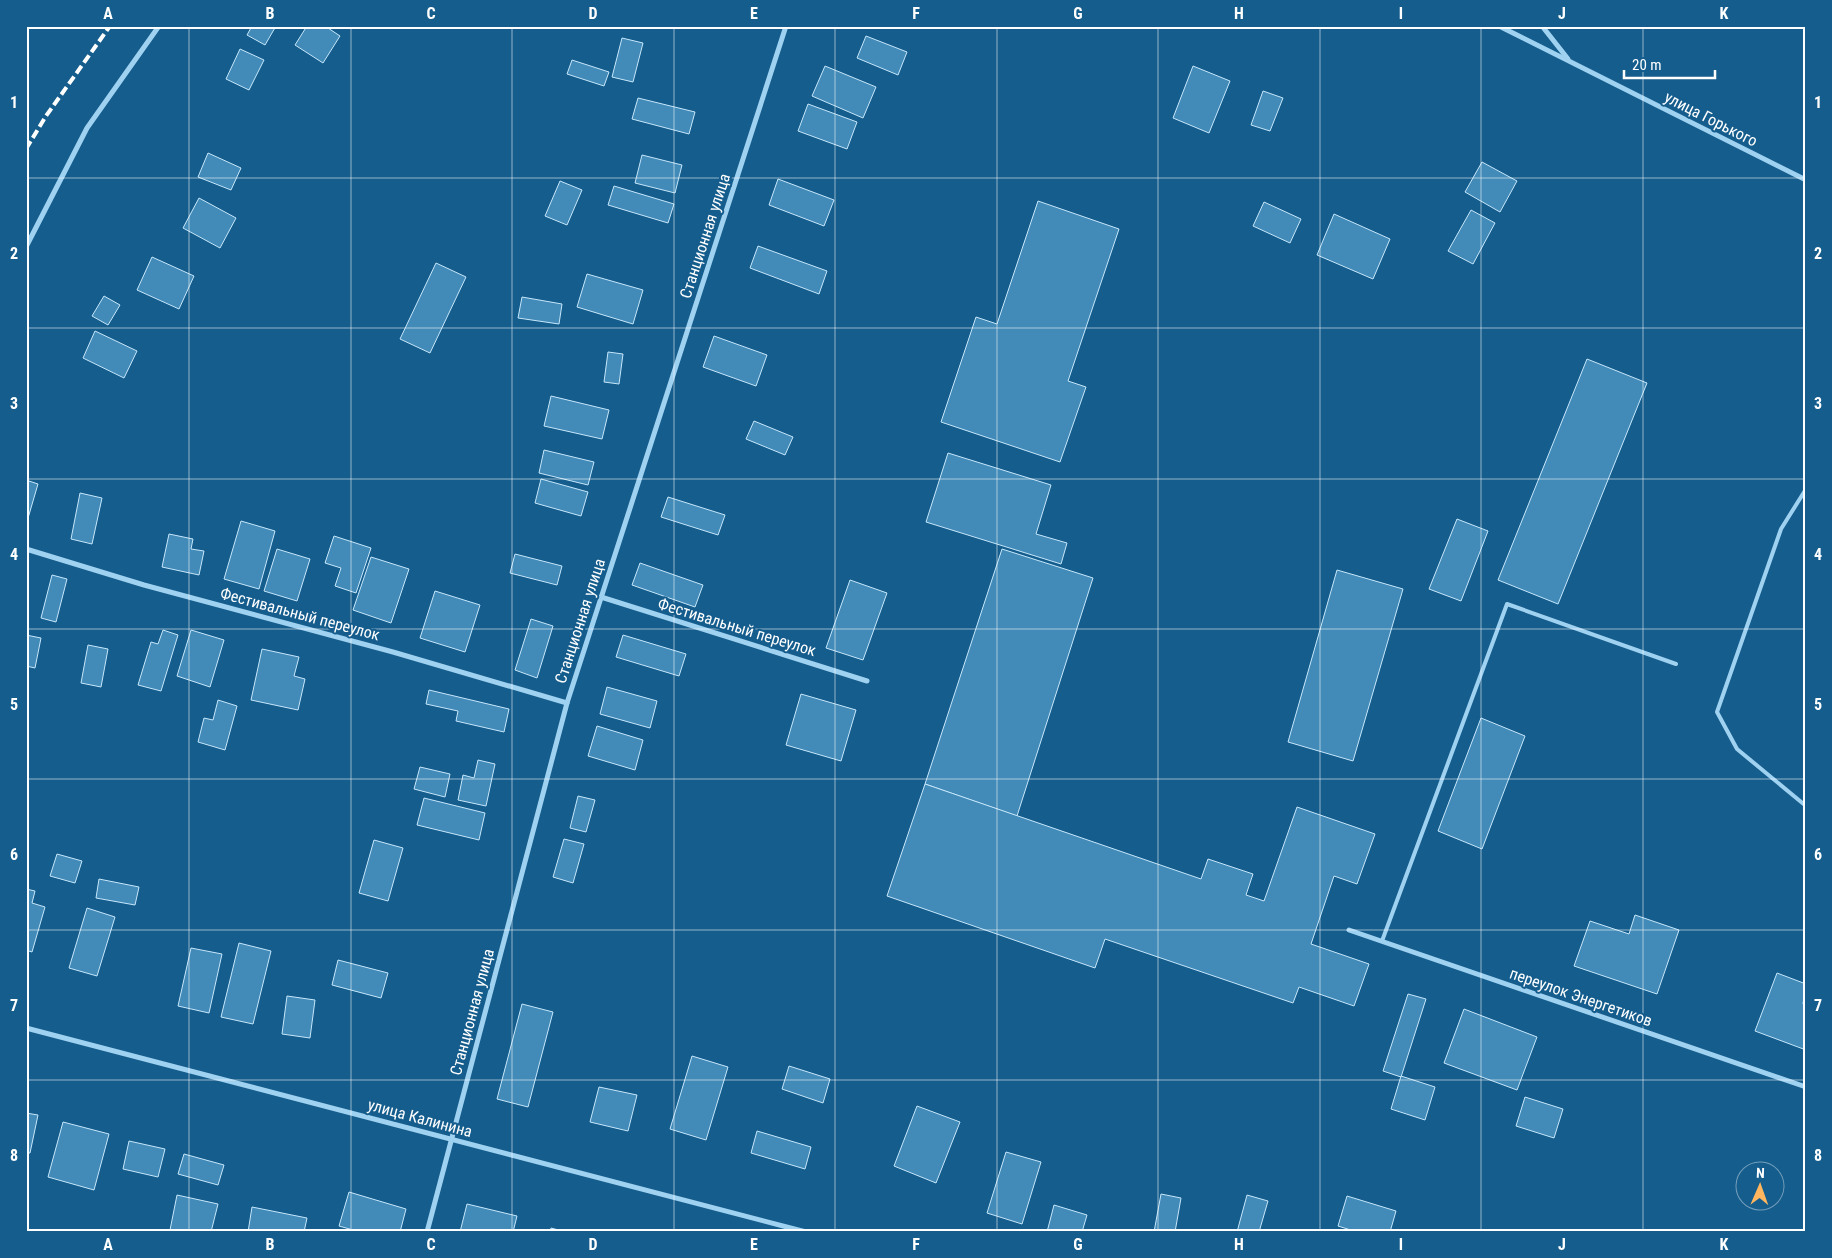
<svg xmlns="http://www.w3.org/2000/svg" width="1832" height="1258" font-family="'Roboto Condensed',sans-serif">
<style>
.building{fill:#428ab8;stroke:#c6e7fb}
.lines{fill:none;stroke-linecap:round;stroke-linejoin:round}
.service{stroke:#9fd1f0;stroke-width:4}
.minor{stroke:#9fd1f0;stroke-width:5}
.rail{stroke:#fff;stroke-width:4;stroke-dasharray:9 4;stroke-linecap:butt}
.grid{fill:none;stroke:#fff;stroke-width:1;stroke-opacity:0.55}
.labels{text-anchor:middle;dominant-baseline:central;stroke-width:4;stroke-linejoin:round;paint-order:stroke}
.street-label{font-size:16px;fill:#fff;stroke:#155d8d}
.neatline{fill:none;stroke:#fff;stroke-width:2}
.grid-label{font-size:16px;text-anchor:middle;font-weight:bold;fill:#fff}
</style>
<rect width="100%" height="100%" fill="#155d8d"/>
<g class="building">
<path d="M252,26H276L265,45L247,35Z"/>
<path d="M307,26H325L340,36L323,63L295,45Z"/>
<path d="M866,36L907,52L898,75L857,58Z"/>
<path d="M622,38L643,43L633,82L612,77Z"/>
<path d="M240,49L264,60L249,90L226,79Z"/>
<path d="M572,60L609,72L604,86L567,74Z"/>
<path d="M825,66L876,87L863,118L812,96Z"/>
<path d="M1193,66L1230,81L1209,133L1173,118Z"/>
<path d="M1263,91L1283,98L1270,131L1251,125Z"/>
<path d="M638,98L695,112L689,134L632,119Z"/>
<path d="M808,104L857,122L847,149L798,131Z"/>
<path d="M208,153L241,168L231,190L198,177Z"/>
<path d="M642,155L682,165L675,193L635,183Z"/>
<path d="M1482,162L1517,181L1500,212L1465,192Z"/>
<path d="M778,179L834,200L824,226L769,205Z"/>
<path d="M560,181L582,190L567,225L545,216Z"/>
<path d="M614,186L674,204L668,223L608,205Z"/>
<path d="M199,198L236,218L220,248L183,228Z"/>
<path d="M1038,201L1119,229L1068,381L1086,387L1060,462L941,422L976,317L997,324Z"/>
<path d="M1264,202L1301,219L1290,243L1253,226Z"/>
<path d="M1471,210L1495,223L1473,264L1448,251Z"/>
<path d="M1334,214L1390,239L1373,279L1317,255Z"/>
<path d="M758,246L827,271L819,294L750,268Z"/>
<path d="M152,257L194,276L179,309L137,290Z"/>
<path d="M436,263L466,277L430,353L400,339Z"/>
<path d="M587,274L643,290L633,324L577,307Z"/>
<path d="M104,296L120,305L108,325L92,316Z"/>
<path d="M522,297L562,304L559,324L518,318Z"/>
<path d="M95,331L137,351L124,378L83,358Z"/>
<path d="M714,336L767,355L756,386L703,367Z"/>
<path d="M608,352L623,354L619,384L604,382Z"/>
<path d="M1587,359L1647,383L1558,604L1498,580Z"/>
<path d="M551,396L609,410L602,439L544,426Z"/>
<path d="M754,421L793,437L785,455L746,439Z"/>
<path d="M544,450L594,462L588,485L539,473Z"/>
<path d="M948,453L1051,485L1036,534L1067,543L1061,564L926,522Z"/>
<path d="M541,479L588,492L581,516L535,503Z"/>
<path d="M26,480L38,484L26,525Z"/>
<path d="M80,493L102,498L92,544L71,539Z"/>
<path d="M668,497L725,515L718,535L661,517Z"/>
<path d="M1457,519L1488,531L1461,601L1429,589Z"/>
<path d="M241,521L275,531L259,589L224,579Z"/>
<path d="M169,534L193,539L191,549L204,551L199,575L162,567Z"/>
<path d="M334,536L371,548L356,593L335,586L341,568L325,563Z"/>
<path d="M277,549L310,559L297,601L264,591Z"/>
<path d="M1002,549L1093,578L1017,816L925,784Z"/>
<path d="M515,554L562,566L557,585L510,573Z"/>
<path d="M371,557L409,569L391,623L353,610Z"/>
<path d="M640,563L703,585L695,607L632,585Z"/>
<path d="M1337,570L1403,589L1353,761L1288,742Z"/>
<path d="M52,575L67,579L56,622L41,618Z"/>
<path d="M850,580L887,593L863,660L826,648Z"/>
<path d="M435,591L480,605L465,652L420,638Z"/>
<path d="M531,619L553,626L537,678L515,670Z"/>
<path d="M163,630L178,635L161,691L138,685L151,642L158,644Z"/>
<path d="M191,630L224,640L210,687L177,676Z"/>
<path d="M26,635L41,638L35,668L26,666Z"/>
<path d="M623,635L686,654L679,676L616,657Z"/>
<path d="M88,645L108,649L101,687L81,683Z"/>
<path d="M262,649L299,657L294,676L305,679L298,710L251,700Z"/>
<path d="M607,687L657,701L650,728L600,714Z"/>
<path d="M429,690L509,709L504,732L456,721L458,711L426,704Z"/>
<path d="M801,694L856,710L841,761L786,745Z"/>
<path d="M218,700L237,706L225,750L198,742L204,718L213,720Z"/>
<path d="M1481,718L1525,736L1482,849L1438,831Z"/>
<path d="M597,726L643,740L635,770L588,756Z"/>
<path d="M478,760L495,764L486,806L458,800L463,775L474,778Z"/>
<path d="M420,767L450,774L445,797L414,789Z"/>
<path d="M925,784L1201,879L1208,859L1253,874L1246,895L1264,901L1297,807L1375,834L1357,884L1334,876L1311,944L1369,964L1354,1006L1299,987L1293,1003L1105,939L1095,968L887,896Z"/>
<path d="M578,796L595,800L586,832L570,828Z"/>
<path d="M424,798L485,813L479,840L417,825Z"/>
<path d="M564,839L584,844L573,883L553,877Z"/>
<path d="M374,840L403,848L388,901L359,893Z"/>
<path d="M57,854L82,861L75,883L50,876Z"/>
<path d="M99,879L139,887L135,905L96,898Z"/>
<path d="M26,889L35,891L32,903L45,907L32,952L26,950Z"/>
<path d="M87,908L115,917L97,976L69,968Z"/>
<path d="M1635,915L1679,930L1657,994L1574,966L1590,921L1629,934Z"/>
<path d="M239,943L271,951L253,1024L221,1017Z"/>
<path d="M191,948L222,954L209,1013L178,1006Z"/>
<path d="M338,960L388,973L381,998L332,985Z"/>
<path d="M1777,973L1806,984L1803,1004L1806,1005V1050L1755,1031Z"/>
<path d="M1408,994L1426,999L1401,1077L1383,1071Z"/>
<path d="M287,996L315,1000L310,1038L282,1034Z"/>
<path d="M522,1004L553,1012L528,1107L497,1099Z"/>
<path d="M1464,1009L1537,1037L1517,1090L1444,1063Z"/>
<path d="M692,1056L728,1067L706,1140L670,1129Z"/>
<path d="M789,1066L830,1079L823,1103L782,1089Z"/>
<path d="M1401,1076L1435,1087L1425,1120L1391,1109Z"/>
<path d="M599,1087L637,1095L628,1131L590,1122Z"/>
<path d="M1525,1097L1563,1109L1554,1138L1516,1126Z"/>
<path d="M917,1106L960,1122L936,1183L894,1166Z"/>
<path d="M26,1113L38,1115L30,1153H26Z"/>
<path d="M63,1122L109,1134L94,1190L48,1177Z"/>
<path d="M757,1131L811,1147L805,1169L751,1153Z"/>
<path d="M129,1141L165,1149L158,1177L123,1169Z"/>
<path d="M1006,1152L1041,1162L1022,1224L987,1213Z"/>
<path d="M184,1154L224,1165L218,1185L178,1174Z"/>
<path d="M349,1192L406,1209L400,1232H360L339,1226Z"/>
<path d="M1161,1194L1181,1198L1175,1232H1154Z"/>
<path d="M177,1195L218,1204L211,1232L170,1230Z"/>
<path d="M1247,1195L1268,1201L1259,1232H1237Z"/>
<path d="M1347,1196L1396,1211L1390,1232H1357L1338,1226Z"/>
<path d="M467,1204L517,1216L513,1232H460Z"/>
<path d="M1054,1205L1087,1215L1082,1232H1047Z"/>
<path d="M252,1207L307,1218L304,1232H248Z"/>
<path d="M551,1228L566,1232H550Z"/>
</g>
<g class="lines">
<g class="service">
<path d="M1806,489L1781,529L1717,712L1737,749L1806,806"/>
<path d="M1382,941L1507,604L1676,664"/>
</g>
<g class="minor">
<path d="M1499,26L1806,180"/>
<path d="M1542,26L1568,59"/>
<path d="M26,247L87,128L159,26"/>
<path d="M26,549L144,585L393,652L567,703"/>
<path d="M601,597L867,681"/>
<path d="M1349,930L1806,1087"/>
<path d="M26,1028L806,1232"/>
<path d="M427,1232L567,703L786,26"/>
</g>
<path class="rail" d="M26,149L46,116L110,26"/>
</g>
<path class="grid" d="M189,26V1232M351,26V1232M512,26V1232M674,26V1232M835,26V1232M997,26V1232M1158,26V1232M1320,26V1232M1481,26V1232M1643,26V1232M26,178H1806M26,328H1806M26,479H1806M26,629H1806M26,779H1806M26,930H1806M26,1080H1806"/>
<g class="labels">
<g class="street-label">
<text transform="translate(1711 119) rotate(27)">улица Горького</text>
<text transform="translate(705 236) rotate(-72)">Станционная улица</text>
<text transform="translate(300 614) rotate(15)">Фестивальный переулок</text>
<text transform="translate(580 621) rotate(-72)">Станционная улица</text>
<text transform="translate(737 627) rotate(17)">Фестивальный переулок</text>
<text transform="translate(1581 997) rotate(19)">переулок Энергетиков</text>
<text transform="translate(472 1012) rotate(-75)">Станционная улица</text>
<text transform="translate(420 1118) rotate(15)">улица Калинина</text>
</g>
</g>
<rect width="1832" height="1258" fill="none" stroke="#155d8d" stroke-width="55"/>
<g transform="translate(1760 1186) rotate(2)"><circle r="24" fill="#155d8d" stroke="#739ebb"/>
<path d="M0-4L9 19L0 12L-9 19Z" fill="#ffb65e"/>
<text y="-8" font-size="14" font-weight="bold" text-anchor="middle" fill="#ffffff">N</text>
</g>
<path d="M1624 70v8h91v-8" fill="none" stroke="#ffffff" stroke-width="2.5"/>
<text x="1632" y="70" font-size="15" fill="#ffffff" stroke="#155d8d" stroke-width="4" paint-order="stroke">20 m</text>
<rect x="28" y="28" width="1776" height="1202" class="neatline"/>
<g class="grid-label">
<text x="108" y="19">A</text>
<text x="270" y="19">B</text>
<text x="431" y="19">C</text>
<text x="593" y="19">D</text>
<text x="754" y="19">E</text>
<text x="916" y="19">F</text>
<text x="1078" y="19">G</text>
<text x="1239" y="19">H</text>
<text x="1401" y="19">I</text>
<text x="1562" y="19">J</text>
<text x="1724" y="19">K</text>
<text x="14" y="108">1</text>
<text x="1818" y="108">1</text>
<text x="14" y="259">2</text>
<text x="1818" y="259">2</text>
<text x="14" y="409">3</text>
<text x="1818" y="409">3</text>
<text x="14" y="560">4</text>
<text x="1818" y="560">4</text>
<text x="14" y="710">5</text>
<text x="1818" y="710">5</text>
<text x="14" y="860">6</text>
<text x="1818" y="860">6</text>
<text x="14" y="1011">7</text>
<text x="1818" y="1011">7</text>
<text x="14" y="1161">8</text>
<text x="1818" y="1161">8</text>
<text x="108" y="1250">A</text>
<text x="270" y="1250">B</text>
<text x="431" y="1250">C</text>
<text x="593" y="1250">D</text>
<text x="754" y="1250">E</text>
<text x="916" y="1250">F</text>
<text x="1078" y="1250">G</text>
<text x="1239" y="1250">H</text>
<text x="1401" y="1250">I</text>
<text x="1562" y="1250">J</text>
<text x="1724" y="1250">K</text>
</g>
</svg>
